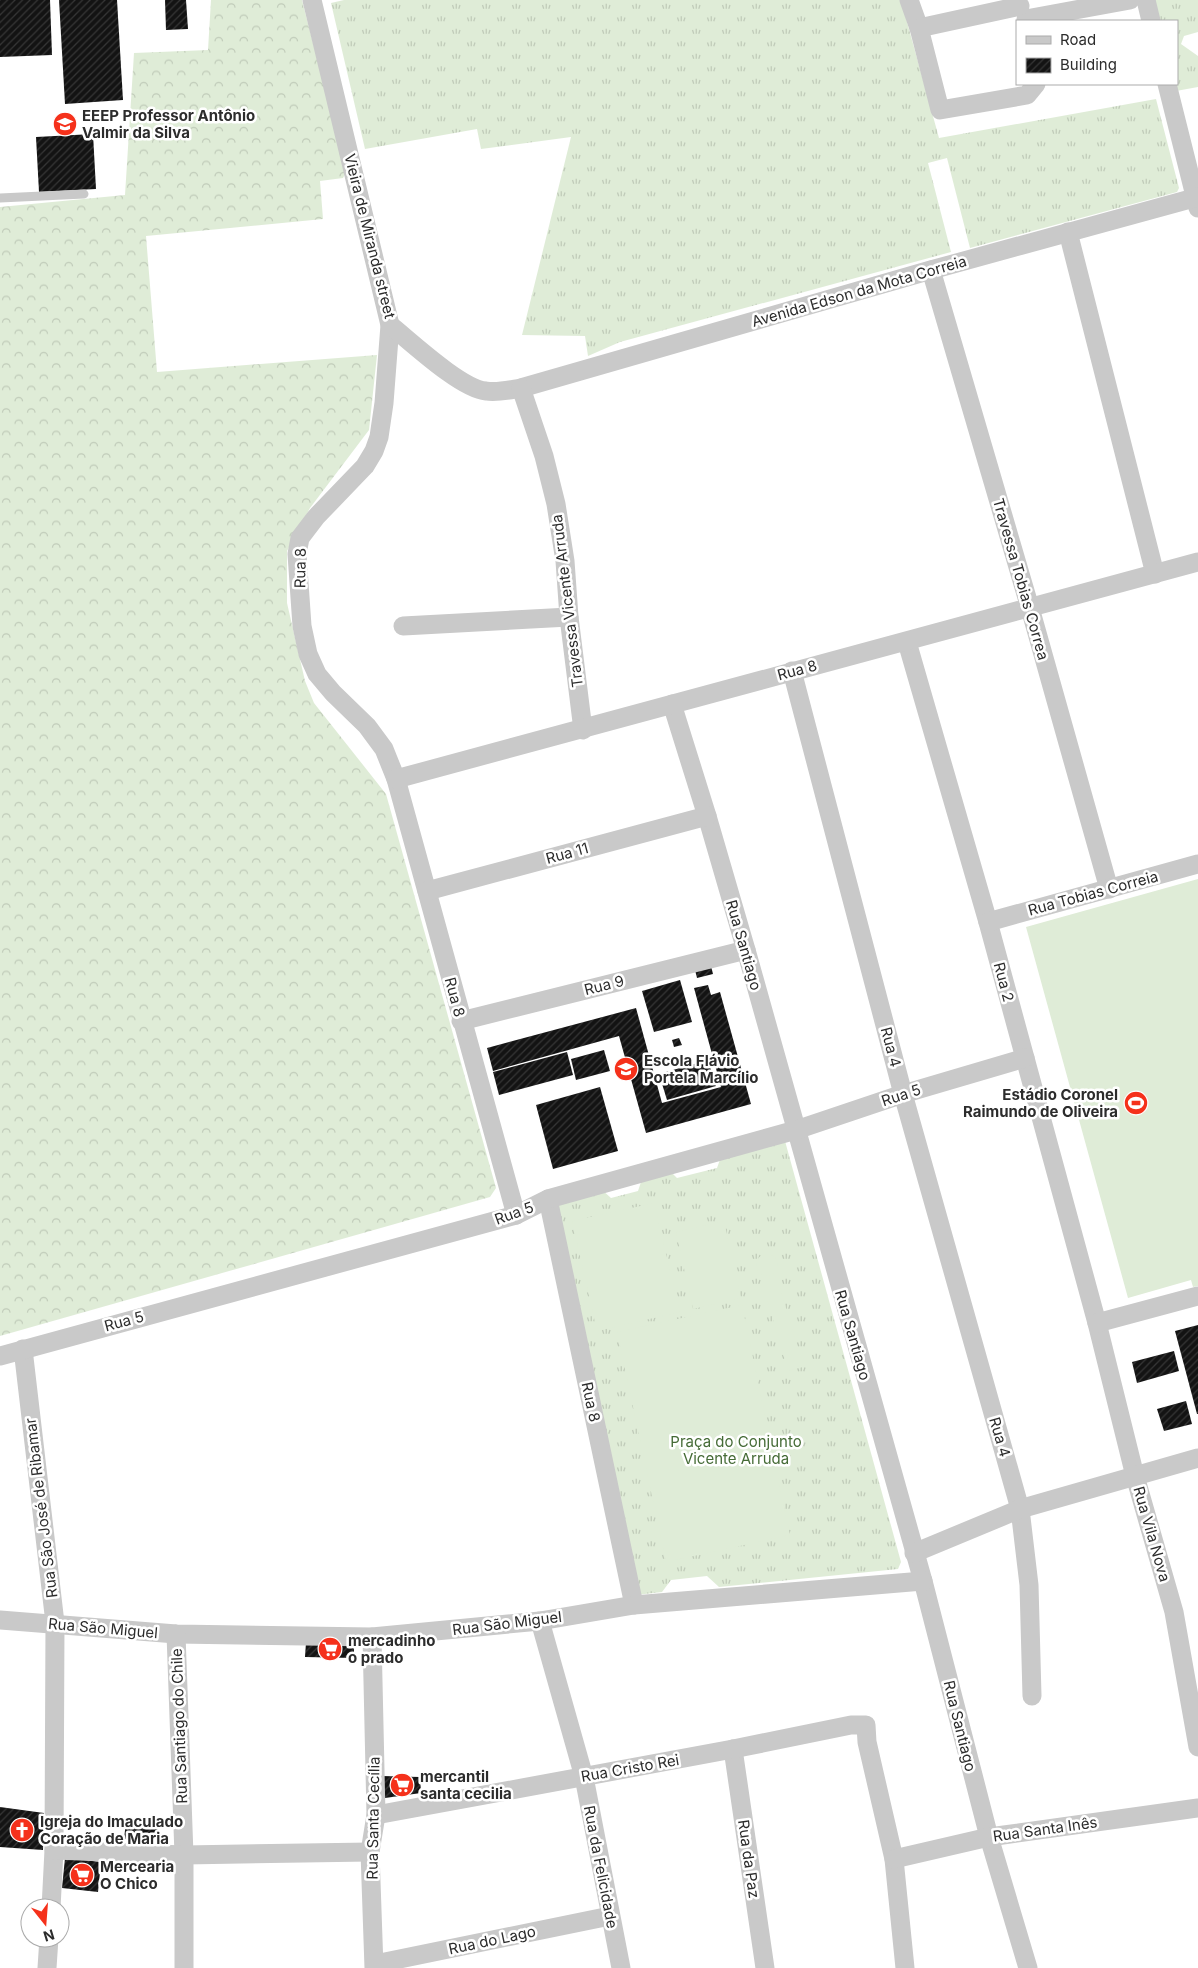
<svg xmlns="http://www.w3.org/2000/svg" width="1198" height="1968" font-family="Inter,sans-serif">
<style>
.grass{fill:url(#grass-tufts)}
.forest{fill:url(#forest-crowns)}
.pitch{fill:#dfecd7}
.building{fill:url(#building-hatch)}
.lines{fill:none;stroke-linecap:round;stroke-linejoin:round}
.service{stroke:#c9c9c9;stroke-width:9}
.minor{stroke:#c9c9c9;stroke-width:19}
.labels{text-anchor:middle;dominant-baseline:central;stroke-width:5;stroke-linejoin:round;paint-order:stroke}
.poi-label{font-size:15px;font-weight:bold;fill:#2c2c2c;stroke:#fff;text-anchor:start}
.street-label{font-size:15px;fill:#2c2c2c;stroke:#fff}
.park-label{font-size:15px;fill:#456b36;stroke:#fff}
</style>
<defs>
<pattern id="grass-tufts" width="24" height="20" patternUnits="userSpaceOnUse" patternTransform="scale(1.25)"><rect width="24" height="20" fill="#dfecd7"/><path d="M3 7l-1-3M5 7V3M7 7l1-3M15 17l-1-3M17 17v-4M19 17l1-3" fill="none" stroke="#c0cbb9"/></pattern>
<pattern id="forest-crowns" width="20" height="18" patternUnits="userSpaceOnUse" patternTransform="scale(1.25)"><rect width="20" height="18" fill="#dfecd7"/><path d="M2 6a3 3 0 1 1 6 0M12 15a3 3 0 1 1 6 0" fill="none" stroke="#c0cbb9"/></pattern>
<pattern id="building-hatch" width="6" height="6" patternUnits="userSpaceOnUse" patternTransform="scale(1.25)"><rect width="6" height="6" fill="#131313"/><path d="M-1 1l2-2M0 6l6-6M5 7l2-2" fill="none" stroke="#363636"/></pattern>
</defs>
<rect width="100%" height="100%" fill="#fff"/>
<g class="grass">
<path d="M344,0H901L939,138L1156,99L1179,188L1177,192L970,248L947,158L928,163L951,252L620,342L588,356L585,336L522,335L571,137L481,149L477,129L365,149L331,3Z"/>
<path d="M1154,0H1198V32L1184,36L1181,44L1198,56V87L1176,91L1175,84H1177V21H1159Z"/>
<path d="M785,1141L901,1562L898,1569L719,1587L707,1576L671,1580L662,1592L636,1595L557,1199L600,1188L611,1198L638,1191L643,1176L668,1169L677,1178L717,1168L722,1154Z"/>
</g>
<path class="forest" d="M211,0H302L346,172L343,178L320,181L323,219L146,236L157,372L377,355L369,430L310,508L287,551V603L305,681L314,703L386,794L496,1188L490,1197L0,1336V207L125,195L134,53L208,50Z"/>
<g class="pitch">
<path d="M1198,879V1286L1193,1287L1191,1280L1128,1298L1026,927Z"/>
<path d="M654,1203L680,1312L597,1331L572,1221Z"/>
<path d="M724,1221L741,1298L693,1309L676,1232Z"/>
<circle cx="767" cy="1265" r="11"/>
<path d="M780,1287L803,1367L788,1371L765,1292Z"/>
<path d="M742,1305L790,1535L666,1562L617,1332Z"/>
</g>
<g class="building">
<path d="M0,0H50L52,55L0,57Z"/>
<path d="M59,0H117L123,100L65,104Z"/>
<path d="M165,0H186L188,29L166,30Z"/>
<path d="M93,134L96,189L39,192L36,137Z"/>
<path d="M711,966L713,974L697,978L695,970Z"/>
<path d="M680,980L692,1022L654,1032L642,991Z"/>
<path d="M708,985L711,995L720,992L751,1104L646,1133L619,1036L493,1071L487,1048L636,1008L662,1103L721,1087L694,988Z"/>
<path d="M679,1038L682,1045L674,1047L672,1040Z"/>
<path d="M604,1050L610,1071L576,1080L571,1059Z"/>
<path d="M567,1052L573,1075L499,1095L493,1072Z"/>
<path d="M708,1060L716,1086L667,1100L659,1074Z"/>
<path d="M600,1087L618,1151L553,1169L536,1105Z"/>
<path d="M1198,1325V1414H1197L1175,1331Z"/>
<path d="M1174,1351L1179,1371L1137,1383L1132,1362Z"/>
<path d="M1186,1401L1192,1424L1164,1431L1157,1409Z"/>
<path d="M306,1642H354V1658L305,1657Z"/>
<path d="M382,1776L420,1777L421,1793L385,1798Z"/>
<path d="M0,1807L44,1813L43,1850L0,1847Z"/>
<path d="M156,1817L159,1842L124,1839L126,1822Z"/>
<path d="M65,1858L101,1862L98,1892L62,1888Z"/>
</g>
<g class="lines">
<path class="service" d="M0,198L84,194"/>
<g class="minor">
<path d="M312,0L390,325L384,403L379,437L374,451L365,466L316,517L300,538L297,554L302,626L308,654L317,674L333,693L367,726L384,749L396,779L516,1215"/>
<path d="M909,0L919,28L940,110L1027,95L1036,84"/>
<path d="M1146,0L1151,21"/>
<path d="M1026,19L1130,0"/>
<path d="M919,28L1020,6"/>
<path d="M1167,84L1198,208"/>
<path d="M1068,232L1155,574"/>
<path d="M931,270L1030,608L1109,889"/>
<path d="M390,325C410,341 461,389 486,391C497,393 509,390 521,388L931,270L1198,197"/>
<path d="M521,388L544,456L556,504L565,561L569,617L583,730"/>
<path d="M403,626L569,617"/>
<path d="M907,642L988,922L1097,1323L1135,1476L1174,1612L1198,1747"/>
<path d="M792,671L903,1094L1020,1509L1029,1585L1032,1696"/>
<path d="M672,704L707,816L746,950L923,1581L989,1837L1028,1968"/>
<path d="M396,779L1198,562"/>
<path d="M427,891L707,816"/>
<path d="M988,922L1198,864"/>
<path d="M461,1021L746,950"/>
<path d="M548,1199L634,1605"/>
<path d="M1097,1323L1198,1296"/>
<path d="M23,1349L55,1623L54,1850L51,1908"/>
<path d="M0,1356L516,1215L548,1199L796,1130L903,1094L1025,1058"/>
<path d="M914,1553L1020,1509L1198,1458"/>
<path d="M0,1620L176,1634L372,1637L540,1621L634,1605L923,1581"/>
<path d="M540,1621L584,1777L621,1968"/>
<path d="M176,1634L184,1855V1968"/>
<path d="M372,1637L376,1815L370,1852L374,1968"/>
<path d="M733,1749L765,1968"/>
<path d="M376,1815L733,1749L851,1725H866L867,1742L894,1859L905,1968"/>
<path d="M54,1850L184,1855L370,1852"/>
<path d="M894,1859L989,1837L1198,1808"/>
<path d="M375,1964L610,1916"/>
<path d="M47,1968L49,1938"/>
</g>
</g>
<defs>
<g id="university-disc" transform="scale(1.25)"><circle r="9.5" fill="#f5311b" stroke="#fff"/><path d="M0-5L7-2L0 1L-7-2ZM-4 1L0 2.5L4 1V4Q0 6-4 4Z" fill="#fff"/></g>
<g id="school-disc" transform="scale(1.25)"><circle r="9.5" fill="#f5311b" stroke="#fff"/><path d="M0-5L7-2L0 1L-7-2ZM-4 1L0 2.5L4 1V4Q0 6-4 4Z" fill="#fff"/></g>
<g id="stadium-disc" transform="scale(1.25)"><circle r="9.5" fill="#f5311b" stroke="#fff"/><path d="M0-5a6.5 5 0 1 0 0 10a6.5 5 0 1 0 0-10ZM-3.5-1.8h7v3.6h-7Z" fill="#fff"/></g>
<g id="supermarket-disc" transform="scale(1.25)"><circle r="9.5" fill="#f5311b" stroke="#fff"/><path d="M-6-5.5h2.5l.6 2H6L4.5 2H-2.5L-4.4-4H-6ZM-1.5 3.2a1.3 1.3 0 1 0 .1 0ZM3 3.2a1.3 1.3 0 1 0 .1 0Z" fill="#fff"/></g>
<g id="church-disc" transform="scale(1.25)"><circle r="9.5" fill="#f5311b" stroke="#fff"/><path d="M-1.2-6h2.4v3.5h3.3v2.4h-3.3V6h-2.4V-.1h-3.3v-2.4h3.3Z" fill="#fff"/></g>
</defs>
<g fill-rule="evenodd">
<use href="#university-disc" x="65" y="124"/>
<use href="#school-disc" x="626" y="1069"/>
<use href="#stadium-disc" x="1136" y="1103"/>
<use href="#supermarket-disc" x="330" y="1649"/>
<use href="#supermarket-disc" x="402" y="1785"/>
<use href="#church-disc" x="22" y="1830"/>
<use href="#supermarket-disc" x="82" y="1875"/>
</g>
<g class="labels">
<g class="poi-label">
<text x="82" y="115">EEEP Professor Antônio<tspan x="82" dy="17">Valmir da Silva</tspan></text>
<text x="644" y="1060">Escola Flávio<tspan x="644" dy="17">Portela Marcílio</tspan></text>
<text x="1118" y="1094" text-anchor="end">Estádio Coronel<tspan x="1118" dy="17">Raimundo de Oliveira</tspan></text>
<text x="348" y="1640">mercadinho<tspan x="348" dy="17">o prado</tspan></text>
<text x="420" y="1776">mercantil<tspan x="420" dy="17">santa cecilia</tspan></text>
<text x="40" y="1821">Igreja do Imaculado<tspan x="40" dy="17">Coração de Maria</tspan></text>
<text x="100" y="1866">Mercearia<tspan x="100" dy="17">O Chico</tspan></text>
</g>
<g class="street-label">
<text transform="translate(370 236) rotate(76)">Vieira de Miranda street</text>
<text transform="translate(859 291) rotate(-16)">Avenida Edson da Mota Correia</text>
<text transform="translate(300 568) rotate(-89)">Rua 8</text>
<text transform="translate(1021 579) rotate(74)">Travessa Tobias Correa</text>
<text transform="translate(567 601) rotate(-97)">Travessa Vicente Arruda</text>
<text transform="translate(797 670) rotate(-15)">Rua 8</text>
<text transform="translate(567 853) rotate(-15)">Rua 11</text>
<text transform="translate(1093 893) rotate(-15)">Rua Tobias Correia</text>
<text transform="translate(744 945) rotate(74)">Rua Santiago</text>
<text transform="translate(1004 982) rotate(75)">Rua 2</text>
<text transform="translate(604 985) rotate(-14)">Rua 9</text>
<text transform="translate(455 997) rotate(75)">Rua 8</text>
<text transform="translate(891 1047) rotate(75)">Rua 4</text>
<text transform="translate(901 1095) rotate(-18)">Rua 5</text>
<text transform="translate(514 1213) rotate(-20)">Rua 5</text>
<text transform="translate(124 1321) rotate(-15)">Rua 5</text>
<text transform="translate(853 1335) rotate(74)">Rua Santiago</text>
<text transform="translate(591 1402) rotate(78)">Rua 8</text>
<text transform="translate(1000 1437) rotate(74)">Rua 4</text>
<text transform="translate(41 1508) rotate(-97)">Rua São José de Ribamar</text>
<text transform="translate(1152 1534) rotate(74)">Rua Vila Nova</text>
<text transform="translate(507 1623) rotate(-7)">Rua São Miguel</text>
<text transform="translate(103 1628) rotate(5)">Rua São Miguel</text>
<text transform="translate(179 1726) rotate(-92)">Rua Santiago do Chile</text>
<text transform="translate(960 1726) rotate(76)">Rua Santiago</text>
<text transform="translate(630 1768) rotate(-10)">Rua Cristo Rei</text>
<text transform="translate(373 1818) rotate(-89)">Rua Santa Cecília</text>
<text transform="translate(1045 1829) rotate(-8)">Rua Santa Inês</text>
<text transform="translate(749 1859) rotate(82)">Rua da Paz</text>
<text transform="translate(601 1867) rotate(79)">Rua da Felicidade</text>
<text transform="translate(492 1940) rotate(-12)">Rua do Lago</text>
</g>
<g class="park-label">
<text x="736" y="1441">Praça do Conjunto<tspan x="736" dy="17">Vicente Arruda</tspan></text>
</g>
</g>
<rect x="1016" y="20" width="162" height="65" fill="#ffffff" stroke="#ababab"/>
<rect x="1026" y="36" width="25" height="8" fill="#c9c9c9" stroke="#ababab"/>
<text x="1060" y="45" font-size="15" fill="#2c2c2c">Road</text>
<rect x="1026" y="58" width="25" height="15" fill="url(#building-hatch)" stroke="#ababab"/>
<text x="1060" y="70" font-size="15" fill="#2c2c2c">Building</text>
<g transform="translate(45 1923) rotate(163)"><circle r="24" fill="#ffffff" stroke="#ababab"/>
<path d="M0-4L9 19L0 12L-9 19Z" fill="#f5311b"/>
<text y="-8" font-size="14" font-weight="bold" text-anchor="middle" fill="#2c2c2c">N</text>
</g>
</svg>
